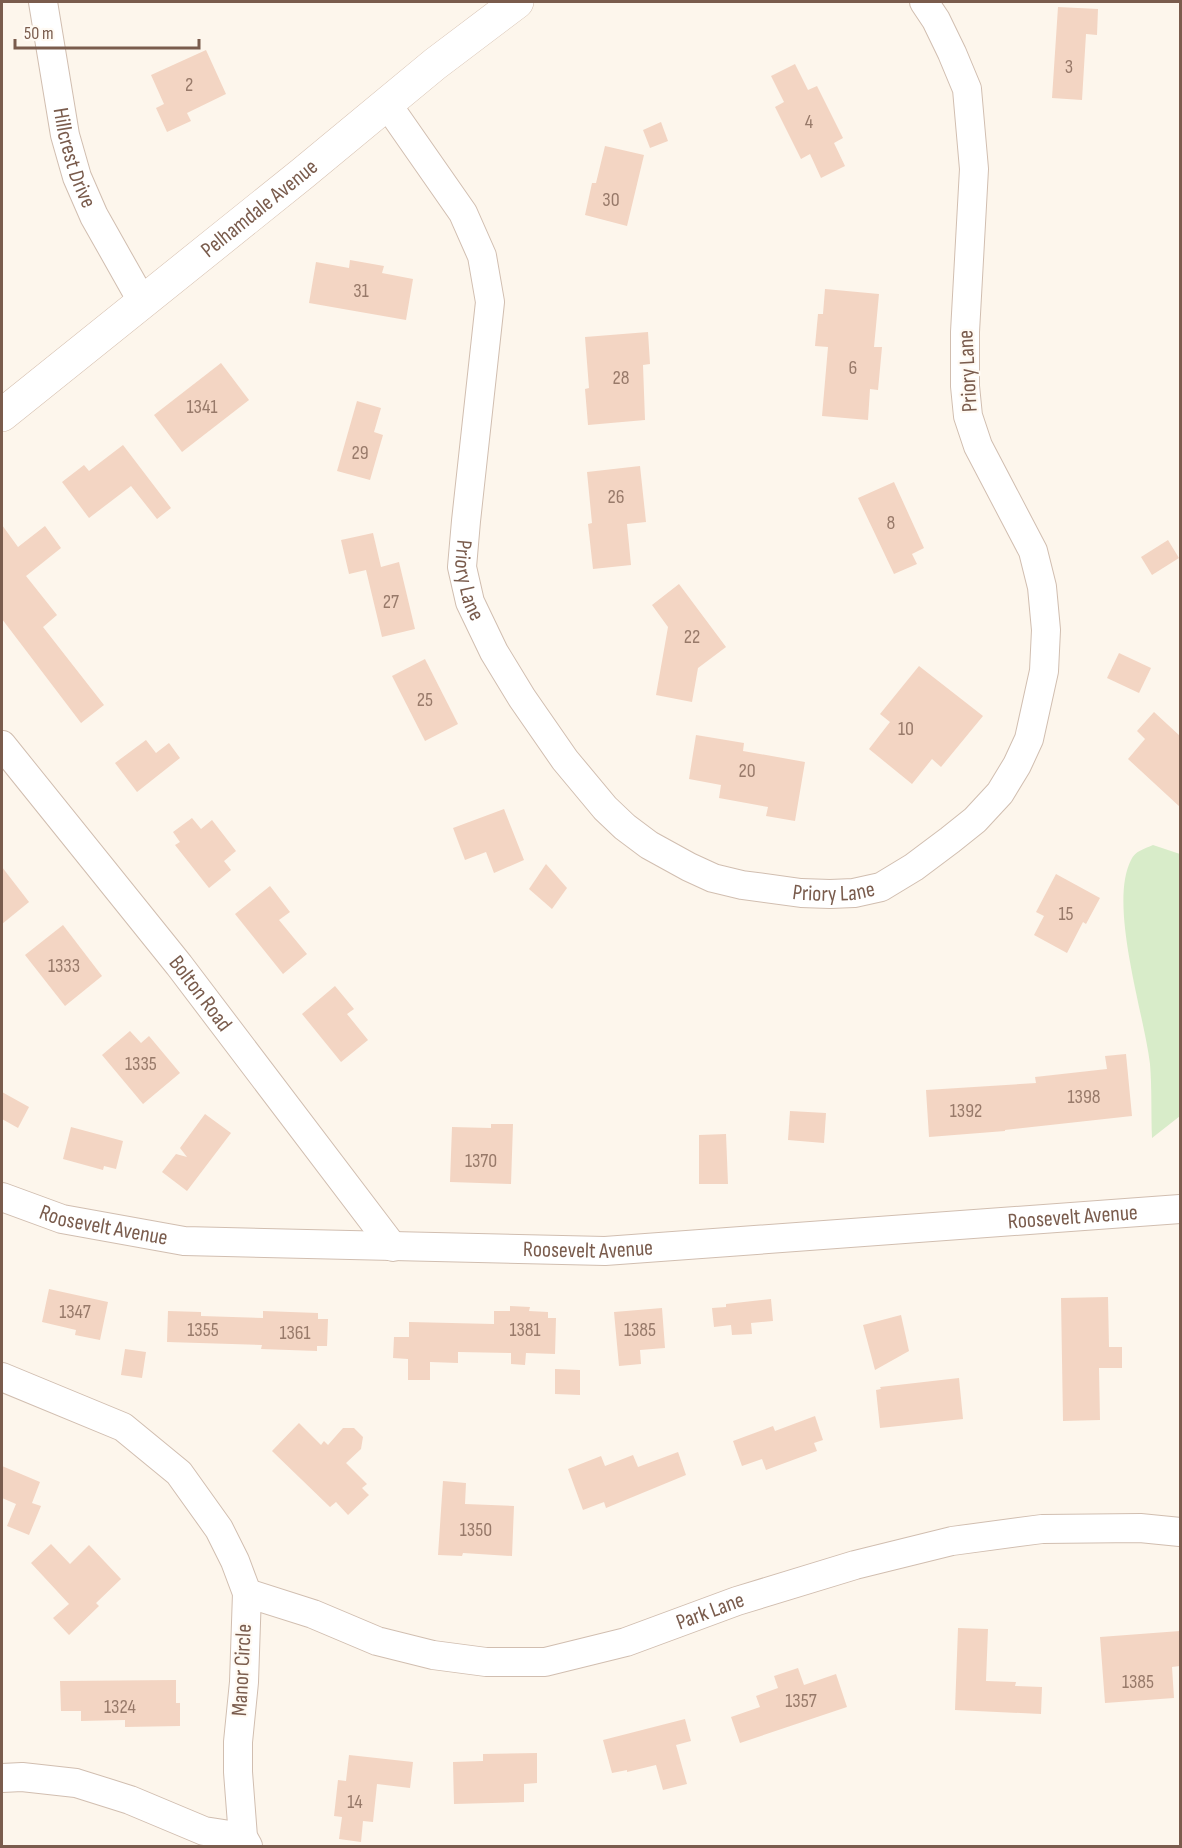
<svg xmlns="http://www.w3.org/2000/svg" width="1182" height="1848" font-family="'Sofia Sans Condensed',sans-serif">
<style>
.green{fill:#d8ecc9}
.building{fill:#f3d5c3}
.lines{fill:none;stroke-linecap:round;stroke-linejoin:round}
.street-casing{stroke:#d1beb0;stroke-width:30}
.secondary-casing{stroke:#d6c0b0;stroke-width:34}
.street{stroke:#fff;stroke-width:28}
.secondary{stroke:#fff;stroke-width:33}
.labels{text-anchor:middle;dominant-baseline:central;stroke-width:4.5;stroke-linejoin:round;paint-order:stroke}
.number-label{font-size:20px;fill:#987a6a}
.street-label{font-size:22px;fill:#7a5c4d;stroke:#fffaf3}
</style>
<rect width="100%" height="100%" fill="#fdf6ec"/>
<path class="green" d="M1153,845L1180,854V1116L1152,1138C1151,1114 1152,1088 1150,1064C1144,1013 1108,905 1131,860C1135,851 1144,849 1153,845Z"/>
<g class="building">
<path d="M1058,7L1098,9L1097,35L1086,34L1082,100L1052,98Z"/>
<path d="M206,50L226,94L187,113L191,121L167,132L156,108L164,104L151,75Z"/>
<path d="M795,64L808,90L817,86L843,138L834,143L845,166L821,178L810,154L801,159L775,107L784,102L771,76Z"/>
<path d="M661,122L668,141L650,148L643,130Z"/>
<path d="M605,146L644,155L627,226L585,215L592,183H596Z"/>
<path d="M350,260L384,266L382,273L413,279L406,320L309,303L316,262L349,268Z"/>
<path d="M825,289L879,294L874,347H882L878,390L870,389L868,420L822,416L828,347L815,346L818,314H823Z"/>
<path d="M648,332L650,364L643,365L645,420L588,425L585,389L589,388L585,337Z"/>
<path d="M221,363L249,400L182,452L154,415Z"/>
<path d="M357,401L381,408L374,432L383,435L370,480L337,471Z"/>
<path d="M123,445L171,508L157,519L131,486L89,518L62,482L84,465L89,471Z"/>
<path d="M640,466L646,522L627,524L631,565L593,569L588,524L592,523L587,472Z"/>
<path d="M894,482L924,548L912,554L917,564L894,574L858,498Z"/>
<path d="M2,525L18,547L45,526L61,548L26,576L57,615L43,627L104,705L81,723L2,619Z"/>
<path d="M373,533L381,567L399,562L415,629L382,637L366,570L349,574L341,540Z"/>
<path d="M1168,540L1179,558L1152,575L1141,557Z"/>
<path d="M679,584L726,647L698,668L692,702L656,695L668,627L652,605Z"/>
<path d="M1119,653L1151,668L1139,693L1107,678Z"/>
<path d="M425,659L458,724L425,741L392,676Z"/>
<path d="M919,666L983,716L941,767L932,759L912,784L869,749L890,722L880,714Z"/>
<path d="M1154,712L1180,736V807L1128,759L1145,739L1137,731Z"/>
<path d="M696,735L744,743L743,751L805,762L795,821L766,816L768,807L719,798L721,785L689,779Z"/>
<path d="M146,740L156,753L169,743L180,758L137,792L115,763Z"/>
<path d="M504,809L524,860L494,873L486,852L465,860L453,828Z"/>
<path d="M192,818L201,829L212,820L236,851L224,861L231,870L209,888L175,845L180,842L173,832Z"/>
<path d="M546,864L567,888L552,909L529,889Z"/>
<path d="M2,867L29,902L2,924Z"/>
<path d="M1056,874L1100,898L1086,924L1083,922L1067,953L1034,935L1044,916L1036,912Z"/>
<path d="M270,886L290,912L279,920L307,954L283,974L235,914Z"/>
<path d="M63,925L102,976L65,1006L25,955Z"/>
<path d="M335,986L354,1009L347,1014L368,1040L341,1062L302,1014Z"/>
<path d="M130,1031L141,1043L149,1036L180,1073L143,1104L102,1055Z"/>
<path d="M1126,1054L1132,1116L1005,1130V1131L929,1137L926,1090L1036,1083L1035,1077L1107,1069L1105,1056Z"/>
<path d="M2,1092L29,1107L18,1128L2,1119Z"/>
<path d="M790,1111L826,1113L824,1143L788,1140Z"/>
<path d="M205,1114L231,1133L187,1191L162,1172L176,1154L187,1157L180,1148Z"/>
<path d="M491,1124H513L511,1184L450,1182L452,1127L491,1128Z"/>
<path d="M71,1127L123,1141L116,1169L104,1166L103,1170L63,1159Z"/>
<path d="M726,1134L728,1184H699V1135Z"/>
<path d="M49,1289L108,1302L100,1340L75,1335L76,1330L42,1322Z"/>
<path d="M1108,1297L1109,1347H1122V1368H1099L1100,1420L1063,1421L1061,1298Z"/>
<path d="M771,1299L773,1321L751,1323L752,1334L732,1335L731,1325L714,1327L712,1308L726,1307V1304Z"/>
<path d="M510,1306L530,1307L529,1311L548,1312V1318H556L555,1354L526,1353L525,1365L511,1364V1353L458,1352V1363L430,1362V1380H408V1359L393,1358L394,1337H409V1322L494,1324V1311H510Z"/>
<path d="M662,1308L665,1348L640,1350L641,1364L619,1366L614,1312Z"/>
<path d="M168,1311L201,1312V1316L263,1318V1311L318,1313V1319H328L327,1346H317V1351L261,1349L262,1345L167,1342Z"/>
<path d="M901,1315L909,1351L875,1370L863,1325Z"/>
<path d="M125,1349L146,1352L142,1378L121,1375Z"/>
<path d="M555,1369L580,1370V1395L555,1394Z"/>
<path d="M959,1378L963,1419L880,1428L876,1390L881,1389L880,1387Z"/>
<path d="M815,1416L823,1440L814,1443L817,1451L766,1470L762,1459L742,1466L733,1441L773,1426L775,1431Z"/>
<path d="M299,1423L321,1445L324,1441L328,1445L343,1428H354L363,1437L361,1449L346,1463L367,1484L362,1488L369,1495L348,1515L336,1502L330,1507L272,1451Z"/>
<path d="M678,1452L686,1475L606,1508L604,1502L583,1510L568,1469L601,1456L605,1466L633,1455L638,1467Z"/>
<path d="M2,1466L40,1482L32,1503L41,1506L29,1535L7,1526L16,1504L2,1498Z"/>
<path d="M443,1481L466,1483L465,1504L514,1506L512,1556L463,1553L462,1556L438,1555Z"/>
<path d="M51,1544L70,1564L89,1545L121,1579L96,1603L99,1606L69,1635L53,1618L69,1604L31,1563Z"/>
<path d="M958,1628L988,1629L986,1681L1016,1682L1015,1686L1042,1687L1041,1714L955,1710Z"/>
<path d="M1180,1631V1666L1172,1667L1174,1698L1105,1703L1100,1637Z"/>
<path d="M798,1668L804,1685L836,1674L847,1707L740,1743L731,1717L760,1707L756,1696L778,1688L774,1676Z"/>
<path d="M176,1680V1703H180V1726L125,1727V1720L81,1721V1711H61L60,1681Z"/>
<path d="M685,1719L691,1741L676,1745L687,1784L663,1790L656,1765L627,1772V1770L612,1773L603,1740Z"/>
<path d="M537,1753V1783L524,1784V1802L454,1804L453,1762L483,1761V1754Z"/>
<path d="M349,1755L413,1762L410,1788L377,1784L373,1822L363,1821L361,1842L339,1839L342,1817L334,1816L338,1780L346,1781Z"/>
</g>
<g class="lines">
<g class="street-casing">
<g id="street">
<path id="s1" d="M43,2L65,135L77,177L94,216L142,301"/>
<path id="s2" d="M387,104L463,213L482,256L490,302L466,521L462,567L470,602L494,652L522,698L565,760L605,808L625,827L649,845L689,867L713,878L742,885L801,893L830,894L854,893L881,887L914,867L950,840L975,820L1000,793L1017,765L1029,739L1044,671L1046,630L1042,587L1033,551L978,446L968,416L965,386V332L974,169L967,89L952,53L936,20L924,2"/>
<path id="s3" d="M2,745L179,965L393,1247"/>
<path id="s4" d="M2,1197L62,1219L184,1241L605,1251L1180,1209"/>
<path d="M2,1377L123,1427L179,1473L219,1529L235,1561L247,1593L244,1682L238,1742V1772L243,1837L248,1846"/>
<path id="s5" d="M247,1593L313,1614L377,1641L433,1655L486,1662H545L626,1642L737,1601L855,1565L952,1541L1042,1529L1140,1528L1180,1532"/>
<path d="M2,1778L22,1777L76,1783L130,1800L204,1831L243,1837"/>
</g>
</g>
<g class="secondary-casing">
<g id="secondary">
<path id="s6" d="M2,415L302,174L435,64L517,2"/>
</g>
</g>
<use href="#street" class="street"/>
<use href="#secondary" class="secondary"/>
</g>
<g class="labels">
<g class="number-label">
<text x="1069" y="67">3</text>
<text x="189" y="85">2</text>
<text x="809" y="122">4</text>
<text x="611" y="200">30</text>
<text x="361" y="291">31</text>
<text x="853" y="368">6</text>
<text x="621" y="378">28</text>
<text x="202" y="407">1341</text>
<text x="360" y="453">29</text>
<text x="616" y="497">26</text>
<text x="891" y="523">8</text>
<text x="391" y="602">27</text>
<text x="692" y="637">22</text>
<text x="425" y="700">25</text>
<text x="906" y="729">10</text>
<text x="747" y="771">20</text>
<text x="1066" y="914">15</text>
<text x="64" y="966">1333</text>
<text x="141" y="1064">1335</text>
<text x="1084" y="1097">1398</text>
<text x="966" y="1111">1392</text>
<text x="481" y="1161">1370</text>
<text x="75" y="1312">1347</text>
<text x="203" y="1330">1355</text>
<text x="525" y="1330">1381</text>
<text x="640" y="1330">1385</text>
<text x="295" y="1333">1361</text>
<text x="476" y="1530">1350</text>
<text x="1138" y="1682">1385</text>
<text x="801" y="1701">1357</text>
<text x="120" y="1707">1324</text>
<text x="355" y="1802">14</text>
</g>
<g class="street-label">
<text stroke="none"><textPath href="#s1" startOffset="159">Hillcrest Drive</textPath></text>
<text stroke="none"><textPath href="#s6" startOffset="330">Pelhamdale Avenue</textPath></text>
<text transform="translate(968 371) rotate(-93)">Priory Lane</text>
<text stroke="none"><textPath href="#s2" startOffset="507">Priory Lane</textPath></text>
<text stroke="none"><textPath href="#s2" startOffset="1028">Priory Lane</textPath></text>
<text stroke="none"><textPath href="#s3" startOffset="318">Bolton Road</textPath></text>
<text stroke="none"><textPath href="#s4" startOffset="1078">Roosevelt Avenue</textPath></text>
<text stroke="none"><textPath href="#s4" startOffset="106">Roosevelt Avenue</textPath></text>
<text stroke="none"><textPath href="#s4" startOffset="592">Roosevelt Avenue</textPath></text>
<text stroke="none"><textPath href="#s5" startOffset="482">Park Lane</textPath></text>
<text transform="translate(242 1670) rotate(-87)">Manor Circle</text>
</g>
</g>
<rect width="1182" height="1848" fill="none" stroke="#7a5c4d" stroke-width="6"/>
<path d="M15 39v9h184v-9" fill="none" stroke="#7a5c4d" stroke-width="3"/>
<text x="24" y="39" font-size="18" fill="#7a5c4d" stroke="#fffaf3" stroke-width="4.5" paint-order="stroke">50 m</text>
</svg>
